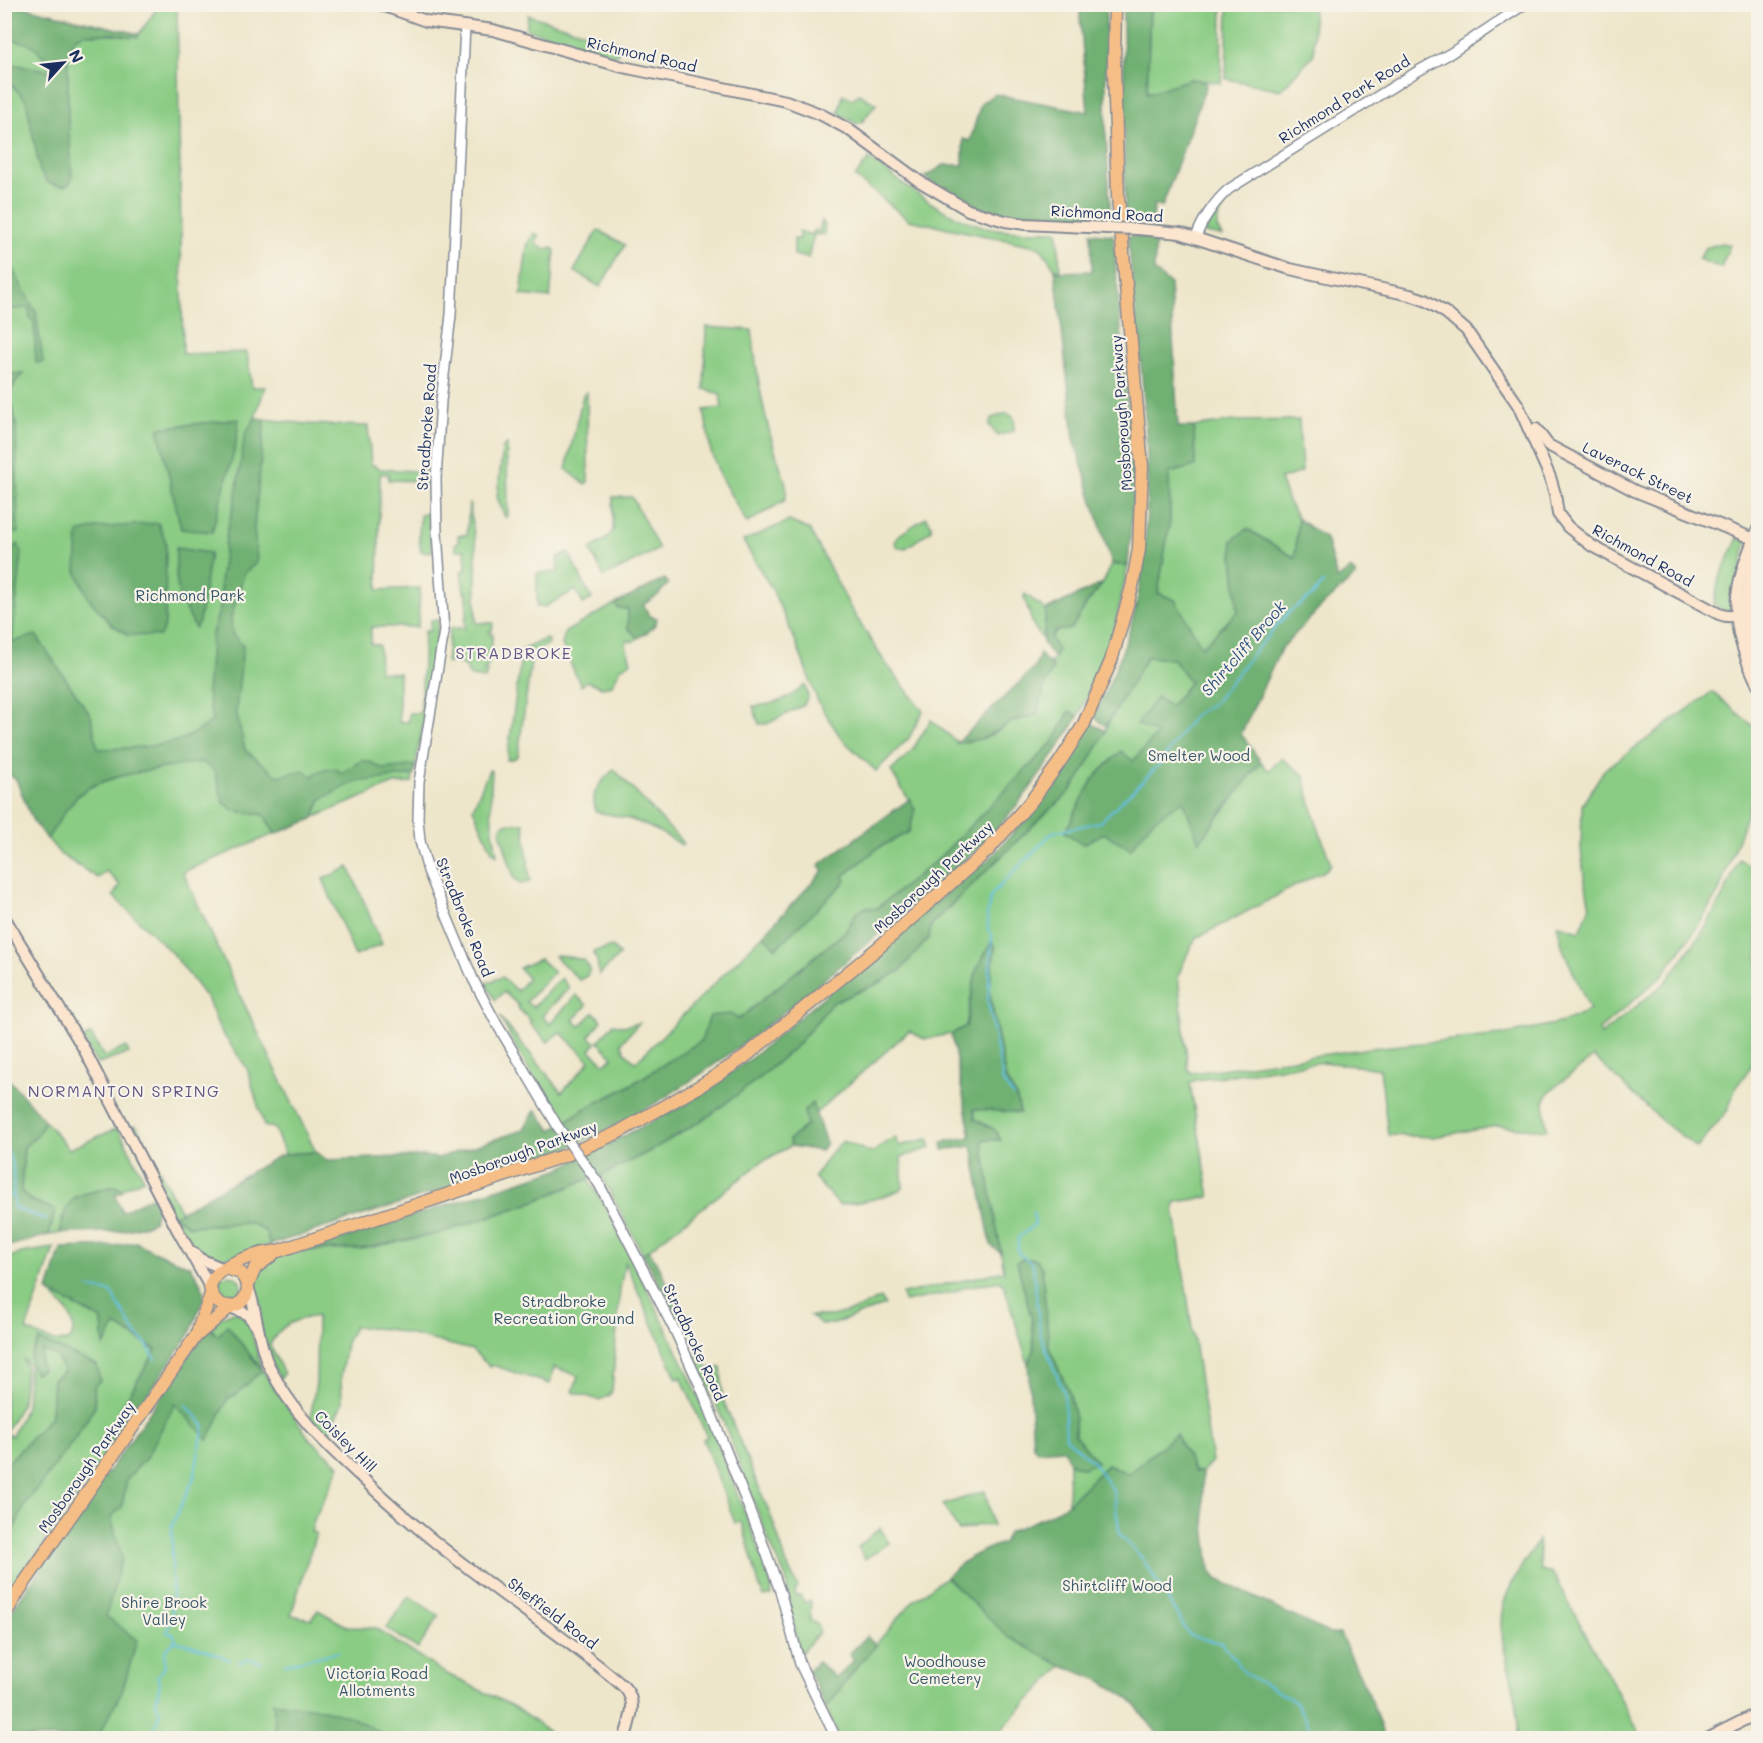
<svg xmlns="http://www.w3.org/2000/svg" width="1763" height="1743" font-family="Mali,sans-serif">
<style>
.green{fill:#8acc84;stroke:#527e71;stroke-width:1.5;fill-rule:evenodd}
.forest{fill:#6fb072;stroke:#457068;stroke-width:1.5}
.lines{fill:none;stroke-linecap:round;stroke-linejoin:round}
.stream{stroke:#65c0e3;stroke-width:2}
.tertiary-casing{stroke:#848a94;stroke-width:12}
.secondary-casing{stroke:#848a94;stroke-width:14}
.trunk-casing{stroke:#848a94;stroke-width:15}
.tertiary{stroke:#fff;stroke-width:9}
.secondary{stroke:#fbe5cf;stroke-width:10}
.trunk{stroke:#f6be87;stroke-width:12}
.tertiary-bridge-casing{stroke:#848a94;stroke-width:12;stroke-linecap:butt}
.secondary-bridge-casing{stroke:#848a94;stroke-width:14;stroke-linecap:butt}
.tertiary-bridge{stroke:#fff;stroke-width:9}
.secondary-bridge{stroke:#fbe5cf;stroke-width:10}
.labels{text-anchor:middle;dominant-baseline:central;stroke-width:4.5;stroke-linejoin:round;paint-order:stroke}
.street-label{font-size:15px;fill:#1b2f5e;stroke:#f7f3e8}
.park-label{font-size:15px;fill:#375668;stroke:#f7f3e8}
.water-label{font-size:16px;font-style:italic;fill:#2e537f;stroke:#f7f3e8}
.neighbourhood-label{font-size:16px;letter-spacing:1.5px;fill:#635986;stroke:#f7f3e8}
</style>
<rect width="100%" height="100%" fill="#f7f3e8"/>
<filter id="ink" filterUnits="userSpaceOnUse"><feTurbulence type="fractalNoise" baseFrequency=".0167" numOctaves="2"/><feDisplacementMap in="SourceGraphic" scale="12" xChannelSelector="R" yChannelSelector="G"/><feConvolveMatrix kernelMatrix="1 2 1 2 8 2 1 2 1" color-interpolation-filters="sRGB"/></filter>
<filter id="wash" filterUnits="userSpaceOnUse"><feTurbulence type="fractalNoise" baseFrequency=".008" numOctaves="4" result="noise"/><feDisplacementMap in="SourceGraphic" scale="24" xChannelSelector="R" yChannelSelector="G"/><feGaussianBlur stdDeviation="1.35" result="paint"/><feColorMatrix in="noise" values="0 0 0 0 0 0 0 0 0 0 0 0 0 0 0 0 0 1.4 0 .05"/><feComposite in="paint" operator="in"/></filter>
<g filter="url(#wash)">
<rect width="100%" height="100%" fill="#eee6ca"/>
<g class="green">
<path d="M4,5H15L139,34L159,5H177L183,354L247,352L252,387H265L255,418L307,424L368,426L371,464L380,469L430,472V480L425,488H423V481L388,480L389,474H380L378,590L420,588L418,627H371V644L379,645L380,672L399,673V722H408L409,713H421L424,631H430L431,620H438L436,654L412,783L394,784L183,872L232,979L316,1152L285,1154L274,1128L264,1126L247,1068L220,1030L208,1000L174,955L113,896L120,885L106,871L98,878L61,855L33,821L16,779L5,772Z"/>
<path d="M1150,5H1222L1221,83L1191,79L1147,94Z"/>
<path d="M1228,5H1313L1314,54L1281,90L1226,79Z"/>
<path d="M528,15L614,41L618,43L619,52L614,55L526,29Z"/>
<path d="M859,94L876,104L862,122L857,124L838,113L843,95L852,99Z"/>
<path d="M869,159C909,187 947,222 997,229C1017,232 1038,231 1058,231L1060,272L1055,269L1040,247L909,220L855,177Z"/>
<path d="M1278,163L1282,165C1257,181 1219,195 1217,228L1222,236L1205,233L1203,229L1225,195Z"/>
<path d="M822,221L825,225L824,234L814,235L808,258L794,255V239H799V231L812,235L814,230L819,232Z"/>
<path d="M598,230L625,245L600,287L574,271Z"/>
<path d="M534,233L539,236L535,243L546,249L552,248L555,250L550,298L521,295L527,246Z"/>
<path d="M1722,243L1730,245L1721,268L1698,259L1705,248Z"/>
<path d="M706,327L752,330C757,378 764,420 780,466C784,479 790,488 784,501L747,523L721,478L711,452L704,410L722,408L720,394L704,389Z"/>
<path d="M587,392L588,482L585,484L566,469L583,395Z"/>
<path d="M1007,413L1014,418V431L998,436L989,425L992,418Z"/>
<path d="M1299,420L1302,472L1280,479L1288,501L1298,519L1295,558L1247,529L1232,541L1238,611L1202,648L1175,600L1158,593L1170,520L1169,473L1195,466L1194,427L1234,421Z"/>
<path d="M507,444L508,516L505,517L497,497L503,448Z"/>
<path d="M613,497H632L659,549L604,577L590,549L605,540L613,531Z"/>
<path d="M469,503L476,545V623H493L492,631H489L490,634H493L491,649H488V652L491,653L487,669L484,668V671L487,672L485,679L471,677L464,665L455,663V660H452L451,663H446L450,628H465V617H467V593L464,592L461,571L466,570L465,550H456L455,544L458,543V535H467Z"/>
<path d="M427,512L430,513L428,528H430L432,551L427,553L421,551L419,538L420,515Z"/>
<path d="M926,517L931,524V530L906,548L897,547L895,542L898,536Z"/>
<path d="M789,521L810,530L851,609L884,661L923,711L909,738L876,771L841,738L818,702L795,640L772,589L743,541Z"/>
<path d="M1738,538L1747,541L1732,607L1730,611H1725L1714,604L1719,579Z"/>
<path d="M568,552L592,599L583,604L576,590L544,607H537V573L558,572L557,558Z"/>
<path d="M1112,564L1128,566L1115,625L1100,668L1078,717L1069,712L1054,741L937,860L876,909L856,913L846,931L739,1019L710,1016L702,1041L626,1088L584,1109L564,1123L527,1067L499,1016L562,1092L590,1061L560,1032L548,1042L529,1023L531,1021L518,1008L519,1006L504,992L495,1000L486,983L502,977L517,991L528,978L519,968L540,959L554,972L526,1002L533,1007L561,978L569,988L542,1016L550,1024L576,995L587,1005L573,1020L580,1026L594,1012L602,1021L589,1036L596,1043L590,1050L605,1064L613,1057L598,1042L613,1024L623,1026L639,1023L621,1043L625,1052L636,1062L763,935L775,947L844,876L878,848L909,832L915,810L891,771L911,752L931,720L958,743L985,738L1013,721L1036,715L1045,685L1053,668L1049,664L1054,658L1050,638L1088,602L1103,583Z"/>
<path d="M1025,594L1046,610L1043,640L1033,625L1024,597Z"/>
<path d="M615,604L618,608L628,609V628L638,638L632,642L627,640L626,645L631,662L621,668L612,685L602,687L587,681L581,686L562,645L565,632Z"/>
<path d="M545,639L548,640L547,645L536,651L532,655L518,756L513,759L507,760L522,650Z"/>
<path d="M1146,656L1173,659L1190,682L1170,707L1157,697V734L1133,762L1121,751L1093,779L1065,832L1083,844L1104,833L1131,848L1151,822L1183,799L1199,841L1261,762L1269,771L1281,758L1303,774L1315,819L1331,864L1326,870L1198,937L1190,948L1178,976L1188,1069L1192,1073L1371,1048L1502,1035L1563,1022L1590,1010L1563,949L1557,924L1580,931L1590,907L1584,876L1581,849L1582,805L1604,770L1712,692L1758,730V783L1719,891L1698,926L1662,976L1599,1030L1601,1035L1666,982L1705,928L1725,892L1739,859L1758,872V1057L1736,1087L1728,1110L1697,1148L1662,1121L1594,1057L1551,1090L1544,1101L1547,1130L1497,1126L1433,1137L1388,1135L1380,1069L1323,1062L1195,1080L1190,1084L1210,1197L1176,1202L1174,1208L1212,1461L1202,1472H1195L1176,1434L1128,1474L1108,1464L1068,1504L1069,1463L1083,1468L1096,1461L1075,1435V1419L1069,1392L1049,1348L1042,1269L1037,1260L1017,1262L1032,1320L1034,1351L1028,1364L1004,1285L1000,1281L965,1287L954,1292L904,1302L902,1294L1004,1271L982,1140H1000L995,1130L975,1119L974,1108L1020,1113L1017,1099L1006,1080L989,990L995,947L992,942L976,971L966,1027L951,1034L924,1039L909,1031L815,1114L812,1104L807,1124L789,1140L791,1146L763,1161L643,1254L601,1175L650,1151L758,1079L797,1045L832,1003L879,983L900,970L929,938L931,925L1050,809L1056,805L1073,787Z"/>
<path d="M805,685L808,696L804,705L767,724H759L753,706C775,705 789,699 805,685Z"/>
<path d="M614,769L684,844L682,845C649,825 634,818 596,812C589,790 600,784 614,769Z"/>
<path d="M489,770L492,771C489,800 491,826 497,855L492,851L473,808Z"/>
<path d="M510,823H524L530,882L520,884L514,878L500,831L503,825Z"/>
<path d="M349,867L382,944L355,956L323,879Z"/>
<path d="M612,947L620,955L599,975L597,960L593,954L595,951Z"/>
<path d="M558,955L584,960L590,969L587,976L579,980L555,956Z"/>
<path d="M91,1034L104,1057L126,1047L129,1053L99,1064L96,1062L83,1039Z"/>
<path d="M45,1121L69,1149L118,1128L144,1179L122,1189L114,1186L75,1197L62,1218L60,1233L49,1235L55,1210L30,1200L21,1191L24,1147L37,1135Z"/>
<path d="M136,1125L181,1212L174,1216L189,1226L251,1223L265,1231L270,1245L218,1260C216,1260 211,1260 209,1259C182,1247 142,1157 128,1129Z"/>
<path d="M895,1137L899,1146L928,1139L931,1148L901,1157L903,1188C883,1199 861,1202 839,1205L814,1177L830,1154L843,1141L871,1153Z"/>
<path d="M588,1179L605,1206L635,1264L688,1373L709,1421L770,1577L772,1595L764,1597L759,1585L743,1526L741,1522L735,1523L703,1439L707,1437L681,1377L677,1379L625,1262L620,1289L612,1391L609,1396L599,1400L573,1392L578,1376L554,1367L550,1384L492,1365L490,1367L472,1350L388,1329L354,1327L346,1343L341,1376L342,1403L325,1442L310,1420L316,1382L317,1316C295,1319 280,1324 270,1345L284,1374L280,1378L267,1356L252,1289L258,1269L275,1258L298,1251L361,1249L437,1234L525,1205Z"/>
<path d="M54,1248L26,1330C41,1335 56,1347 71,1339C79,1317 62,1306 48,1291L102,1320L104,1344L116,1324L156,1351L100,1443L109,1448L5,1600V1548L25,1505L75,1438L95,1407L94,1386L39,1340L35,1373L42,1370L40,1363L42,1350L56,1356L64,1372L53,1380L51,1417L5,1466V1259L21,1253ZM23,1359L29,1365L26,1406L12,1436L5,1433L22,1403L26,1367Z"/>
<circle cx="229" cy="1287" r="12"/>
<path d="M881,1298L885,1305L833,1324H821L810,1316H832L855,1310Z"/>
<path d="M236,1311L249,1323L262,1370L309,1438L340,1466L314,1520L311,1532L316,1533L291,1615L312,1619L318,1610L348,1627L375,1628L443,1672L514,1707L557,1738H5L4,1626L219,1318Z"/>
<path d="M700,1354L707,1368H721C723,1379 720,1389 723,1400L774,1524L787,1565L798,1587L795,1592L796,1596H800L804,1602L811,1601L810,1621L816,1622L820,1632L800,1654L789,1603L786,1578L769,1541L722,1418L695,1357Z"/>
<path d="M985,1491L993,1526L979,1525L959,1531L943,1505Z"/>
<path d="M880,1528L889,1543L865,1559L858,1547Z"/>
<path d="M1538,1541L1541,1571L1553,1574L1642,1738H1516C1526,1694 1493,1647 1503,1606C1509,1583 1526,1561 1538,1541Z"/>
<path d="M946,1577L1008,1637L1062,1666L993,1738H840L826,1708L859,1664L913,1601Z"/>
<path d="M409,1596L439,1616L418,1649L386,1628Z"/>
</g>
<g class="forest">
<path d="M5,4L15,5L139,34L138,37L113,34H85L76,37L71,44L68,57V115L72,178L70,183L64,186L56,185L47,182L40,171L26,100L5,78V63L52,71C37,44 33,43 5,39Z"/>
<path d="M1079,5H1106V134L1111,221L1061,216L1021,218L990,211L950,196L925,177L944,165H963V139L970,141L981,103L995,94L1088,112Z"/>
<path d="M1123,5H1150L1147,93L1191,79L1205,82L1206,86L1162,207L1154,205L1153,219L1125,218Z"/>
<path d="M1091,233L1113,235L1132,458L1133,501L1128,566L1112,564L1074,439L1055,269L1060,272L1092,271Z"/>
<path d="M1128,236L1156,237L1154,271L1170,284L1178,427H1194L1195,466L1169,473L1170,520L1158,593L1175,600L1202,647L1238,611L1232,541L1247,529L1295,558L1298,519L1326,539L1337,579L1351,569L1356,575L1319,609L1281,649L1241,734L1261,762L1199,842L1183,800L1151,822L1131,849L1104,833L1083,844L1065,832L1093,779L1121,751L1133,761L1157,734L1137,724L1157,697L1170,707L1190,682L1173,659L1147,657L1106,726L1094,717C1111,680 1129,641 1137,601C1160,484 1139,354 1128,236Z"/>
<path d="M4,254L36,312L43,362L36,363L34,322L30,317L29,308L5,310Z"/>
<path d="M5,373L23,374L16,381L10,395L16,421L18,533L5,532Z"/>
<path d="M255,418L265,419L254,528L257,562L244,574L231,618L232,634L243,646L236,711L245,750L278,776L303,770L312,776L320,771L334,768L342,773L362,760L372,763L383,769L416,765L414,775L355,782L321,799L313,819L275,834L264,815L235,811L223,802L215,772L203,762C168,768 115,772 85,790C71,799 57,825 47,839L33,821L16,779L5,772L6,556L18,544L22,553L12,642L36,635L91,716L98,749C124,748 154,748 179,740C191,737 202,728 212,721L207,692L212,633L222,602L220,583L227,530L235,501L245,435Z"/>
<path d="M239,419L236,444L212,532L181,529L158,428Z"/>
<path d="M158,523L166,542L165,625L160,636L128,635L111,624L89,599L76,571L78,533L96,528Z"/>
<path d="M176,548L210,553L199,622L195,628L179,596L176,577Z"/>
<path d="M665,579L668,584L658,595L643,605L650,616L657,618C655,629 647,632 638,638L628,628V609L618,608L615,604Z"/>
<path d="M1103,583L1088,602L1071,629L1055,631L1050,637L1058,650L1054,658L1043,643L1046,610Z"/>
<path d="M1040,654L1053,668L1045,685L1036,715L1013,721L985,738L957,743L1035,667Z"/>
<path d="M1070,711L1078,717C1050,762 1021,805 983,843C970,856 956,867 942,879C908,909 874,938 839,967C747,1043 653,1119 539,1159L270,1245L265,1231L251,1223L189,1226L173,1216L277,1157L285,1154L316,1152L327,1160L423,1156L438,1158L523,1130L536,1109L551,1130L564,1123L584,1109L626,1088L701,1041L710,1016L731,1014L739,1019L846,931L856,913L866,907L876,909L937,860L1054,741Z"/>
<path d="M1091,723L1106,731C1091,757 1076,793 1050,809L931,924L929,938L900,971L879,983L832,1003L797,1045L758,1079L706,1118L650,1151L595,1179H588L525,1205L437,1234L361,1249L307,1250L559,1169L684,1105L750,1059L977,867L989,860L1044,798Z"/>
<path d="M910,799L915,810L909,832L878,848L844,876L846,881L776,948L763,935L823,871L819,865Z"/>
<path d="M992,941L995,947L989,990L1006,1080L1017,1099L1020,1113L974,1109L975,1119L995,1130L1001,1140H982L1001,1253L991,1245L972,1146L943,1150L942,1142L971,1137L951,1034L966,1026L976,971Z"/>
<path d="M5,1075L45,1121L37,1135L24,1147L21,1191L30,1200L55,1210L49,1235L5,1247Z"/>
<path d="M812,1103L826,1143L821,1151L791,1146L789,1140L807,1125L804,1111Z"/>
<path d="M114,1186L122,1189L123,1191L115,1195L122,1212L153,1196L157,1210L153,1222C124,1235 92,1232 60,1233C67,1190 77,1197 114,1186Z"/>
<path d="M136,1242L153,1251L190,1266L202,1285L204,1297L190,1334L109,1448L100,1443L156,1350L116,1325L104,1346L102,1320L48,1291L61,1248L114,1246Z"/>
<path d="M649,1249L664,1276L685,1322L679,1323L643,1254Z"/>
<path d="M1022,1259H1037L1042,1269L1049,1348L1069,1392L1075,1419V1435L1097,1462L1083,1468L1069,1463L1064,1449L1037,1451L1033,1446L1028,1364L1034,1351L1032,1320L1017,1262Z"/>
<path d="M227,1325L262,1370L236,1395L228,1398L208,1440L175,1404L146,1458L127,1479L122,1507L111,1517L122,1558L106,1616L137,1640L122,1692L97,1738H5L4,1626L17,1603L209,1327L218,1336Z"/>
<path d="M39,1340L97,1365L100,1381L94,1386L95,1407L75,1438L25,1505L5,1548V1466L51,1417L53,1379L64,1372L56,1356L42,1350L40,1363L42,1370L35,1373C26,1358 31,1354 39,1340Z"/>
<path d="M1176,1434L1195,1472H1202L1204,1516L1210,1570L1217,1579L1330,1634H1340L1372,1701L1384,1738H1161L1130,1699L1100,1680L1062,1666L1008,1637L946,1577C966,1558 977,1552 1003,1543L1008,1532L1047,1516L1068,1504L1108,1464L1128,1474Z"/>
<path d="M867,1636L876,1646L859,1664L826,1708L808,1671L818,1662L836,1678L854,1660L849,1654Z"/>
<path d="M273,1702L323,1709L349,1716L391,1738H276Z"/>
</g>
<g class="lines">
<g class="stream">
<path d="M1013,1096L1003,1082L988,1001L992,935L988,929L987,915L991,895L1053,832L1100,822L1159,765L1194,715L1214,703L1254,652L1289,612L1312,596L1323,583"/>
<path d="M4,1143L13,1166L14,1208L46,1219"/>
<path d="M4,1198L13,1195"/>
<path d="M1033,1212L1035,1224L1018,1238V1253L1033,1264L1040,1334L1064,1393L1066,1438L1094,1463L1113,1490L1120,1535L1143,1559L1190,1636L1222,1643L1246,1674L1296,1702L1315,1738"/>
<path d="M89,1288L111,1292L136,1334L147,1345L156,1360"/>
<path d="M174,1641C192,1645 213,1652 230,1660"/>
<path d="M239,1662L250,1659L261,1662"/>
<path d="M285,1664L339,1652"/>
<path d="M150,1738L160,1712L156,1704L160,1682L157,1677L165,1665V1651L176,1640L174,1635L167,1632L172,1616V1525L194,1478L204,1425L185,1404"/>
</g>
</g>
</g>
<g filter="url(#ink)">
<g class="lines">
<g class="tertiary-casing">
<g id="tertiary">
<path d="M465,26L451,315L441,401L436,479L437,533L444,631L419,782L418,819L420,841L428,871L473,979L495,1021L558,1127"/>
<path d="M1196,238C1201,221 1216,200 1229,189L1418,71L1451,53L1525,4"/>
<path d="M599,1184L676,1333L702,1390L763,1544L781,1594L800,1664L836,1738"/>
</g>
</g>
<g class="secondary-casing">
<g id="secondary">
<path d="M379,4L426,21L493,30L623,67L786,101L820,114L848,129L919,181L968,210L1005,221L1025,224L1107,228"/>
<path d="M1138,229L1180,233L1290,269L1410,295L1425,300L1446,313L1466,330L1518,405L1550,477L1555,494L1558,514L1568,527L1592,546L1719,614C1729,618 1739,617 1745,608"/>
<path d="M1536,429L1548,445L1635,491L1754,539L1758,547"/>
<path d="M1758,529C1731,591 1727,623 1758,685"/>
<path d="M1758,550C1745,592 1738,623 1758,664"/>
<path d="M4,917L84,1049L177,1229L210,1287"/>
<path d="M194,1253L200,1259L224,1269"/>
<path d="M248,1287C258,1313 257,1341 269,1366C291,1411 322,1441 358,1474C395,1510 435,1543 476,1574C525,1612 577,1646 624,1687C639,1703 629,1720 625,1738"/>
<path d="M230,1307L247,1314L257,1327"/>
<path d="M1708,1738L1758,1713"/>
</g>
</g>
<g class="trunk-casing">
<g id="trunk">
<path d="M226,1268L241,1273L248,1285C248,1312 214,1314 210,1287C214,1264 258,1253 278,1251L569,1154L617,1133L700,1086L742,1059L878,948L988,850L1032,800L1059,763L1083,726L1111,661L1132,587L1139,549L1142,466L1118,196L1114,69L1115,4"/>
<path d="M248,1285L255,1268L272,1255"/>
<path d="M198,1330L211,1294"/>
<path d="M4,1616L20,1589L196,1336L230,1307"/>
</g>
</g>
<use href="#tertiary" class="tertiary"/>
<use href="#secondary" class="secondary"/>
<use href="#trunk" class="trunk"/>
<g class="tertiary-bridge-casing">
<path id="tertiary-bridge" d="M558,1127L599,1184"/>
</g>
<g class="secondary-bridge-casing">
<path id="secondary-bridge" d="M1107,228L1138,229"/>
</g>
<use href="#tertiary-bridge" class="tertiary-bridge"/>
<use href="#secondary-bridge" class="secondary-bridge"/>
</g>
</g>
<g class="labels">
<g class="street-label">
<text transform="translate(642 54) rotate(13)">Richmond Road</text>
<text transform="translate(1344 99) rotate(-32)">Richmond Park Road</text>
<text transform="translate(1107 213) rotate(3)">Richmond Road</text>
<text transform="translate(1121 413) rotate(-94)">Mosborough Parkway</text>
<text transform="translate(426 427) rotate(-86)">Stradbroke Road</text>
<text transform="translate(1638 472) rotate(26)">Laverack Street</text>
<text transform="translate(1643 555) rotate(29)">Richmond Road</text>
<text transform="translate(933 877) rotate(-43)">Mosborough Parkway</text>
<text transform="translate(465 917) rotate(68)">Stradbroke Road</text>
<text transform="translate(523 1152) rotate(-20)">Mosborough Parkway</text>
<text transform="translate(695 1342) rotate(65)">Stradbroke Road</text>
<text transform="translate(346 1441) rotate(45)">Coisley Hill</text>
<text transform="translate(86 1467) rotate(-55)">Mosborough Parkway</text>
<text transform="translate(553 1613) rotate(37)">Sheffield Road</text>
</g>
<g class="park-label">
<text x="190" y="595">Richmond Park</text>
<text x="1199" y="755">Smelter Wood</text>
<text x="564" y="1301">Stradbroke<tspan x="564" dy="17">Recreation Ground</tspan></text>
<text x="1117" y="1585">Shirtcliff Wood</text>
<text x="164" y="1602">Shire Brook<tspan x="164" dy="17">Valley</tspan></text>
<text x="945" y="1661">Woodhouse<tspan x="945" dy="17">Cemetery</tspan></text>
<text x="377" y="1673">Victoria Road<tspan x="377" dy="17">Allotments</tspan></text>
</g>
<g class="water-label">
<text transform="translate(1243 648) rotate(-49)">Shirtcliff Brook</text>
</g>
<g class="neighbourhood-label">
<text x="514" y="652">STRADBROKE</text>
<text x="124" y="1090">NORMANTON SPRING</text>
</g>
</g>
<rect width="1763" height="1743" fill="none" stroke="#f7f3e8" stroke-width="24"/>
<g transform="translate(63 63) rotate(63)" stroke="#f7f3e8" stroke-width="4.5" paint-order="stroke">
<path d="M0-4.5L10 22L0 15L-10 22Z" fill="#1b2f5e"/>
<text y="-9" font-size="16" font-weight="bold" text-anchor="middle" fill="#1b2f5e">N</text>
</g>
</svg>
